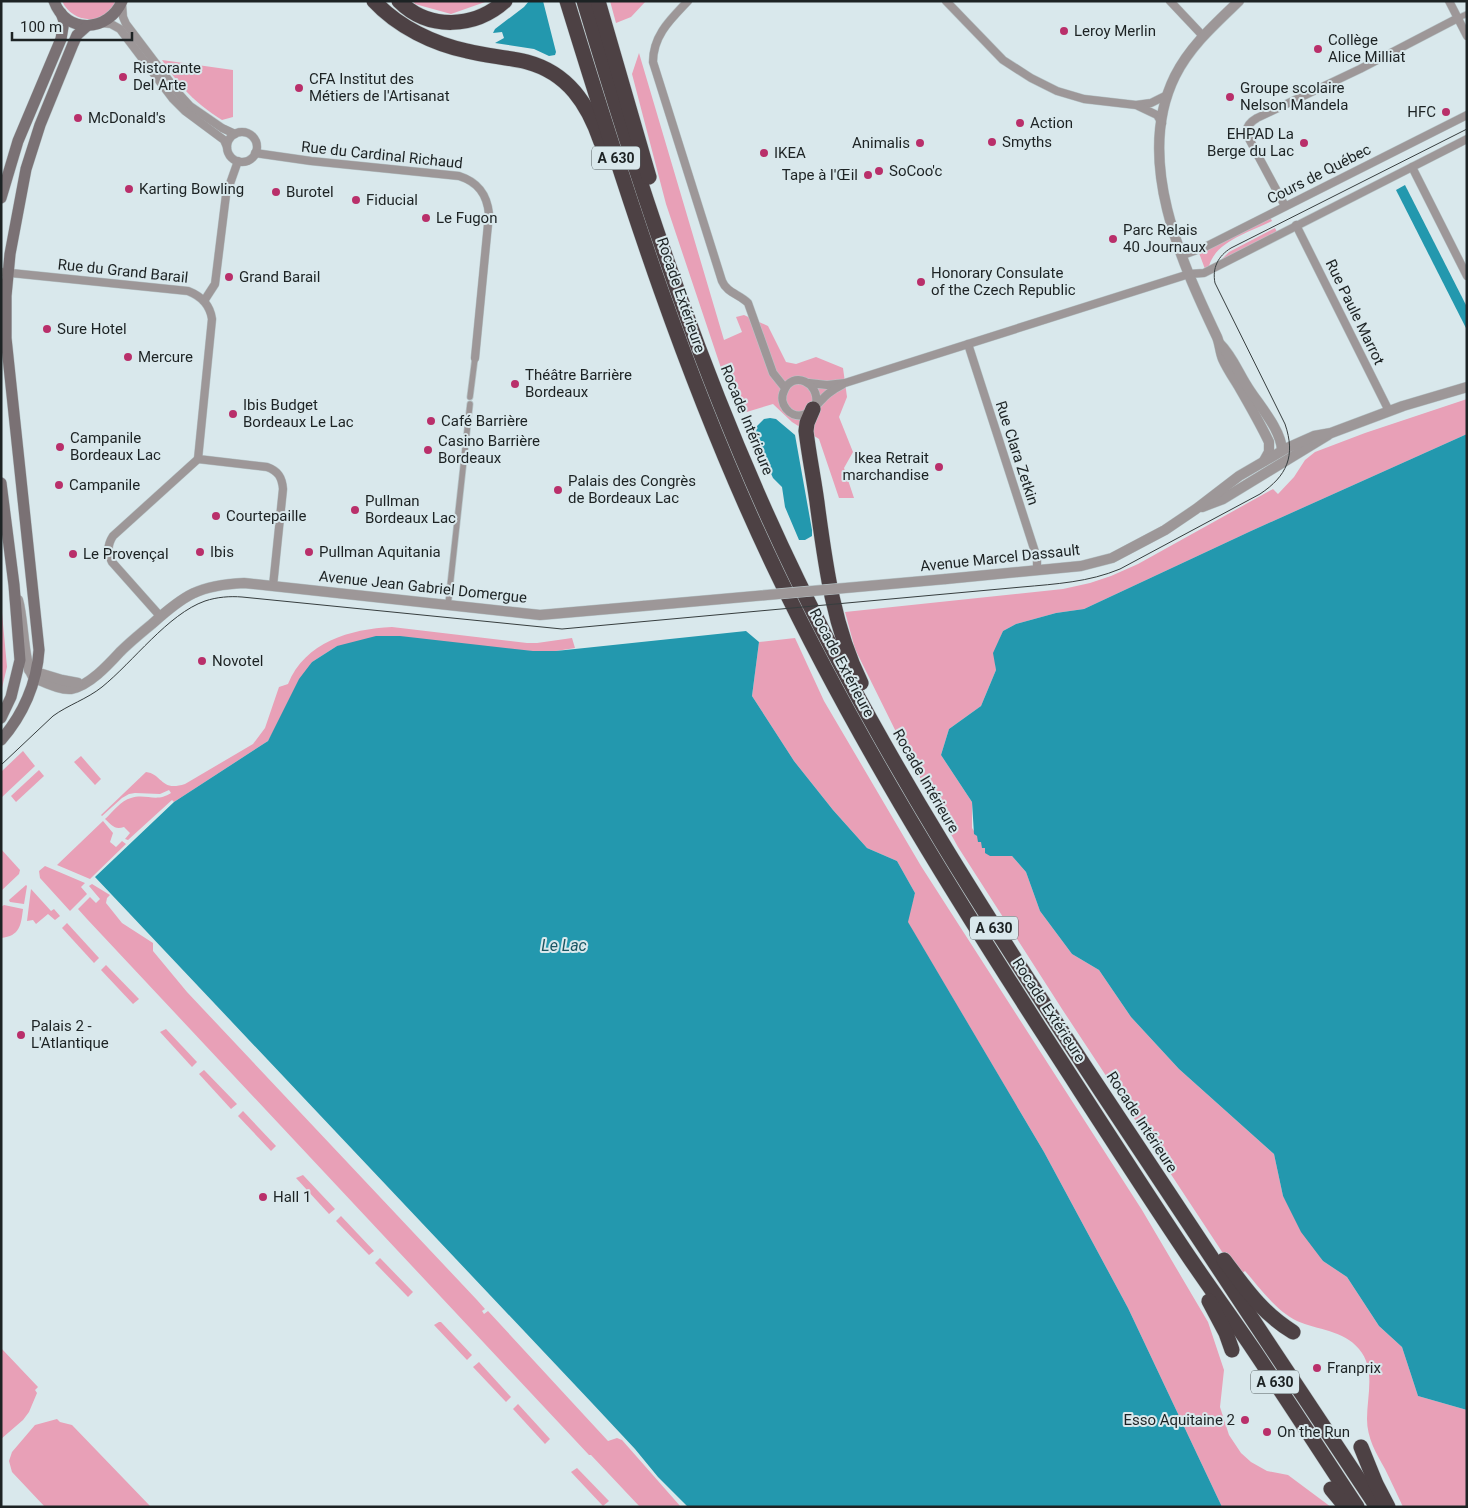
<svg xmlns="http://www.w3.org/2000/svg" width="1468" height="1508" font-family="Roboto,sans-serif">
<style>
.green{fill:#e8a0b7}
.water{fill:#2398ae}
.lines{fill:none;stroke-linecap:round;stroke-linejoin:round}
.pedestrian-casing{stroke:#b7c5c8;stroke-width:7}
.minor-casing{stroke:#b7c5c8;stroke-width:9}
.tertiary-casing{stroke:#b7c5c8;stroke-width:11}
.secondary-casing{stroke:#b7c5c8;stroke-width:12}
.motorway-casing{stroke:#b7c5c8;stroke-width:16}
.pedestrian{stroke:#9d9798;stroke-width:5.5}
.minor{stroke:#9d9798;stroke-width:8}
.tertiary{stroke:#9d9798;stroke-width:10}
.secondary{stroke:#7a7174;stroke-width:11}
.motorway{stroke:#4d4144;stroke-width:15}
.tram{stroke:#373e3f;stroke-width:1}
.tertiary-bridge-casing{stroke:#b7c5c8;stroke-width:11;stroke-linecap:butt}
.tertiary-bridge{stroke:#9d9798;stroke-width:10}
.poi-dot{fill:#b92f6a;stroke:#d9e8ec;stroke-width:2}
.labels{text-anchor:middle;dominant-baseline:central;stroke-width:4;stroke-linejoin:round;paint-order:stroke}
.shield{fill:#d9e8ec;stroke:#555e60;stroke-width:1}
.shield-label{font-size:14px;font-weight:bold;fill:#1d2324}
.poi-label{font-size:15px;fill:#1d2324;stroke:#d9e8ec;text-anchor:start}
.street-label{font-size:15px;fill:#1d2324;stroke:#d9e8ec}
.water-label{font-size:16px;font-style:italic;fill:#195662;stroke:#d9e8ec}
</style>
<rect width="100%" height="100%" fill="#d9e8ec"/>
<g class="green">
<path d="M62,1H116C114,4 112,9 110,11C94,26 70,19 62,1Z"/>
<path d="M413,1H488L451,14L415,4Z"/>
<path d="M610,1H646L631,17L616,23Z"/>
<path d="M639,53L724,340L742,332L736,317L744,315L768,326L786,362L796,364L816,357L843,368L847,397L839,417L853,452L844,468L854,498H839L819,439L792,422L773,404L740,414L722,371L666,204L632,74Z"/>
<path d="M162,60L233,70V117L222,120C194,102 181,88 162,60Z"/>
<path d="M1270,217L1272,221C1250,232 1216,241 1209,266L1205,269L1199,253Z"/>
<path d="M1275,228L1277,232L1221,260L1229,252Z"/>
<path d="M1467,399V434L1251,531L1084,609L1056,613L1016,624L1003,631L994,653L996,670L981,706L949,729L941,755L972,802V828L990,856H1012L1026,872L1040,911L1072,954L1099,970L1131,1017L1179,1069L1274,1154L1283,1196L1323,1261L1347,1277L1379,1326L1402,1347L1418,1396L1467,1410V1507H1403C1397,1494 1391,1481 1385,1469C1376,1453 1367,1438 1367,1419C1367,1395 1376,1369 1359,1349C1344,1330 1317,1330 1297,1321C1275,1310 1260,1288 1245,1271L1238,1276L1062,1009L958,847L906,752L855,649L845,612L1063,589L1090,583L1111,576L1138,564L1273,489L1278,494L1294,477L1305,460L1315,452L1365,433Z"/>
<path d="M1,602L7,667L1,692Z"/>
<path d="M392,627L527,643H537L572,638L575,648L556,651H533L337,646L312,662L268,741L174,802L172,800L128,840L125,839L130,833L124,827C114,830 112,825 105,819C113,812 121,800 131,798C146,793 156,803 171,793L169,790L160,794L135,793L129,794L122,798L102,816L101,815L146,772C163,774 160,792 185,784L253,744L265,728L279,687L288,684C305,642 350,629 392,627Z"/>
<path d="M795,638L824,701L921,866L1142,1210L1208,1322L1224,1370L1220,1407L1229,1435L1241,1453L1251,1462L1267,1471L1288,1475L1331,1507H1222L1128,1308L1044,1152L907,921L915,893L897,861L867,848L833,810L794,761L752,696L759,642Z"/>
<path d="M23,751L35,766L1,798V772Z"/>
<path d="M81,756L101,779L95,785L74,762Z"/>
<path d="M39,770L44,776L16,802L11,796Z"/>
<path d="M103,821L113,833L110,842L116,847L122,841L126,844L90,879L57,865Z"/>
<path d="M1,849L20,870L19,874L1,891Z"/>
<path d="M45,866L85,883L81,887L87,894L70,911L40,878L39,871Z"/>
<path d="M92,884L110,895L107,898L106,903L122,923L153,943V951L187,992L477,1300L485,1309L482,1311L484,1314L488,1311L608,1441L617,1438L622,1440L681,1507H640L591,1455H589L87,919L78,909L90,897L96,903L100,899L89,886Z"/>
<path d="M26,885L27,886L24,904L10,902L9,900Z"/>
<path d="M31,889L51,911L54,909L60,916L55,920L48,914L36,924L33,920L27,921Z"/>
<path d="M4,905L23,909C21,925 20,936 1,938V907Z"/>
<path d="M67,923L99,958L94,963L62,928Z"/>
<path d="M106,965L139,999L133,1004L101,970Z"/>
<path d="M166,1029L197,1062L192,1067L160,1032Z"/>
<path d="M204,1070L237,1104L231,1109L199,1074Z"/>
<path d="M243,1111L276,1146L271,1151L238,1116Z"/>
<path d="M303,1175L335,1209L329,1214L296,1178Z"/>
<path d="M341,1216L374,1251L369,1255L336,1221Z"/>
<path d="M380,1258L413,1292L408,1297L375,1263Z"/>
<path d="M439,1322H441L472,1355L467,1360L434,1325Z"/>
<path d="M1,1348L38,1387L35,1390L37,1393L29,1412L23,1420L1,1439Z"/>
<path d="M479,1362L511,1397L506,1402L473,1367Z"/>
<path d="M518,1404L550,1439L545,1444L513,1409Z"/>
<path d="M57,1419L60,1422L72,1425L151,1507H45L12,1472L9,1461L12,1452L35,1425Z"/>
<path d="M577,1468L609,1501L603,1506L571,1472Z"/>
</g>
<g class="water">
<path d="M529,1H543L556,52L555,55L549,56L534,49L495,43L504,38L502,32L493,33L495,29L524,7Z"/>
<path d="M1405,185L1467,307V330L1396,190Z"/>
<path d="M770,418L776,419L795,435L812,530V536L805,540H799L785,507L782,487L773,478L755,438L757,426L764,419Z"/>
<path d="M1467,434V1410L1418,1396L1402,1347L1379,1326L1347,1277L1323,1261L1301,1232L1283,1196L1274,1154L1179,1069L1131,1017L1099,970L1072,954L1040,911L1026,872L1012,856H990L985,853V848H982L981,842H978L977,836L974,834L972,802L941,755L949,729L981,706L996,670L993,653L1003,631L1016,624L1056,613L1084,609L1251,531Z"/>
<path d="M746,631L759,642L752,696L794,761L833,810L867,848L897,861L915,893L908,922L1044,1152L1128,1308L1222,1507H688L658,1477L635,1449L592,1403L95,877L174,802L268,741L299,679L312,662L337,646L376,636H400L533,651H556Z"/>
</g>
<g class="lines">
<g class="pedestrian-casing">
<g id="pedestrian">
<path d="M1458,18L1467,14"/>
<path d="M470,397L475,358"/>
<path d="M448,605L470,404"/>
</g>
</g>
<g class="minor-casing">
<g id="minor">
<path d="M688,1C671,19 653,35 653,62L722,281C727,293 739,294 748,303L773,373L785,388"/>
<path d="M946,1L1003,60L1031,78L1057,91L1084,99L1136,105L1151,103L1167,95"/>
<path d="M1170,1L1203,36"/>
<path d="M1449,1L1467,36"/>
<path d="M122,4L123,17L126,24L179,94L190,106L222,128L235,134"/>
<path d="M102,23L111,24L120,29L173,99L185,111L224,140L227,147"/>
<path d="M1138,106L1157,115L1162,123"/>
<circle cx="242" cy="147" r="15"/>
<path d="M255,153L311,161L459,176C478,182 487,194 489,214L475,358"/>
<path d="M1412,167L1467,276"/>
<path d="M1285,206L1247,135C1245,127 1250,122 1257,118L1360,69L1458,18"/>
<path d="M1296,225L1389,411"/>
<path d="M1183,255L1205,247L1467,115"/>
<path d="M1,272L188,291C201,296 210,305 212,319L198,459L267,467C278,471 282,477 283,489L273,586"/>
<path d="M204,301L215,284L226,195L238,161"/>
<path d="M968,344L1037,558V570"/>
<path d="M809,383L827,385L845,383L1189,274L1204,273L1467,139"/>
<path d="M816,404C820,382 792,370 784,391C778,403 789,418 803,415C812,413 821,399 829,393C833,390 838,387 842,385"/>
<path d="M160,616L112,562C107,553 107,545 113,536L198,459"/>
</g>
</g>
<g class="tertiary-casing">
<g id="tertiary">
<path d="M1239,1C1215,24 1190,46 1175,76C1134,159 1181,261 1217,337C1220,344 1220,352 1223,359C1227,368 1233,377 1238,385C1249,404 1260,423 1269,442V452L1264,461"/>
<path d="M1220,344C1232,356 1238,372 1247,386C1258,404 1281,429 1282,450"/>
<path d="M1202,507L1223,499L1328,435"/>
<path d="M946,579L1081,566L1112,558L1165,530L1196,509L1239,476L1287,448L1314,436L1331,433L1403,406L1467,387"/>
<path d="M18,600C24,620 23,665 34,678C45,682 60,690 71,689C89,686 109,664 120,652C130,642 141,633 152,624C184,595 199,585 244,583L540,615L643,606"/>
<path d="M29,670L62,680L78,683"/>
</g>
</g>
<g class="secondary-casing">
<g id="secondary">
<path d="M54,1C66,35 109,32 122,1"/>
<path d="M1,198L18,141L61,39L64,21L61,13"/>
<path d="M1,483L14,585L20,660L11,697L1,718"/>
<path d="M1,740C23,715 37,683 39,650L6,338V296L10,254L26,169L40,125L73,44L77,35L87,26"/>
</g>
</g>
<g class="motorway-casing">
<g id="motorway">
<path d="M374,1C398,27 434,44 467,51C486,56 507,57 527,62C568,73 588,104 601,142"/>
<path d="M399,1C429,31 475,28 505,1"/>
<path d="M567,1C627,196 689,390 777,573C853,732 944,879 1039,1027C1089,1104 1138,1181 1189,1257C1210,1288 1232,1318 1253,1349C1288,1401 1322,1454 1357,1507"/>
<path d="M584,1C643,199 708,396 798,581C885,760 992,926 1101,1091C1193,1230 1285,1368 1377,1507"/>
<path d="M598,1L649,177"/>
<path d="M813,409L807,423L806,431C809,457 815,484 818,510C826,569 834,628 861,683"/>
<path d="M1224,1260C1246,1289 1261,1312 1293,1332"/>
<path d="M1209,1301L1226,1333L1232,1350"/>
<path d="M1361,1447L1376,1484L1388,1507"/>
<path d="M1331,1489L1346,1507"/>
</g>
</g>
<use href="#pedestrian" class="pedestrian"/>
<use href="#minor" class="minor"/>
<use href="#tertiary" class="tertiary"/>
<use href="#secondary" class="secondary"/>
<use href="#motorway" class="motorway"/>
<path class="tram" d="M1,765L53,716C68,705 87,699 102,687C133,662 168,614 205,601C217,597 230,596 242,597L562,629L1022,587C1056,584 1089,582 1120,569L1260,494C1287,476 1296,456 1285,424L1215,283C1212,268 1218,256 1231,248L1467,129"/>
<g class="tertiary-bridge-casing">
<path id="tertiary-bridge" d="M643,606L946,579"/>
</g>
<use href="#tertiary-bridge" class="tertiary-bridge"/>
</g>
<g class="poi-dot">
<circle cx="1064" cy="31" r="5"/>
<circle cx="1318" cy="49" r="5"/>
<circle cx="123" cy="77" r="5"/>
<circle cx="299" cy="88" r="5"/>
<circle cx="1230" cy="97" r="5"/>
<circle cx="1446" cy="112" r="5"/>
<circle cx="78" cy="118" r="5"/>
<circle cx="1020" cy="123" r="5"/>
<circle cx="992" cy="142" r="5"/>
<circle cx="920" cy="143" r="5"/>
<circle cx="1304" cy="143" r="5"/>
<circle cx="764" cy="153" r="5"/>
<circle cx="879" cy="171" r="5"/>
<circle cx="868" cy="175" r="5"/>
<circle cx="129" cy="189" r="5"/>
<circle cx="276" cy="192" r="5"/>
<circle cx="356" cy="200" r="5"/>
<circle cx="426" cy="218" r="5"/>
<circle cx="1113" cy="239" r="5"/>
<circle cx="229" cy="277" r="5"/>
<circle cx="921" cy="282" r="5"/>
<circle cx="47" cy="329" r="5"/>
<circle cx="128" cy="357" r="5"/>
<circle cx="515" cy="384" r="5"/>
<circle cx="233" cy="414" r="5"/>
<circle cx="431" cy="421" r="5"/>
<circle cx="60" cy="447" r="5"/>
<circle cx="428" cy="450" r="5"/>
<circle cx="939" cy="467" r="5"/>
<circle cx="59" cy="485" r="5"/>
<circle cx="558" cy="490" r="5"/>
<circle cx="355" cy="510" r="5"/>
<circle cx="216" cy="516" r="5"/>
<circle cx="200" cy="552" r="5"/>
<circle cx="309" cy="552" r="5"/>
<circle cx="73" cy="554" r="5"/>
<circle cx="202" cy="661" r="5"/>
<circle cx="21" cy="1035" r="5"/>
<circle cx="263" cy="1197" r="5"/>
<circle cx="1317" cy="1368" r="5"/>
<circle cx="1245" cy="1420" r="5"/>
<circle cx="1267" cy="1432" r="5"/>
</g>
<g class="labels">
<g class="shield">
<rect x="592" y="146.5" width="48" height="23" rx="4"/>
<rect x="970" y="916.5" width="48" height="23" rx="4"/>
<rect x="1251" y="1370.5" width="48" height="23" rx="4"/>
</g>
<g class="shield-label">
<text x="616" y="158">A 630</text>
<text x="994" y="928">A 630</text>
<text x="1275" y="1382">A 630</text>
</g>
<g class="poi-label">
<text x="1074" y="31">Leroy Merlin</text>
<text x="1328" y="40">Collège<tspan x="1328" dy="17">Alice Milliat</tspan></text>
<text x="133" y="68">Ristorante<tspan x="133" dy="17">Del Arte</tspan></text>
<text x="309" y="79">CFA Institut des<tspan x="309" dy="17">Métiers de l'Artisanat</tspan></text>
<text x="1240" y="88">Groupe scolaire<tspan x="1240" dy="17">Nelson Mandela</tspan></text>
<text x="1436" y="112" text-anchor="end">HFC</text>
<text x="88" y="118">McDonald's</text>
<text x="1030" y="123">Action</text>
<text x="1294" y="134" text-anchor="end">EHPAD La<tspan x="1294" dy="17">Berge du Lac</tspan></text>
<text x="1002" y="142">Smyths</text>
<text x="910" y="143" text-anchor="end">Animalis</text>
<text x="774" y="153">IKEA</text>
<text x="889" y="171">SoCoo'c</text>
<text x="858" y="175" text-anchor="end">Tape à l'Œil</text>
<text x="139" y="189">Karting Bowling</text>
<text x="286" y="192">Burotel</text>
<text x="366" y="200">Fiducial</text>
<text x="436" y="218">Le Fugon</text>
<text x="1123" y="230">Parc Relais<tspan x="1123" dy="17">40 Journaux</tspan></text>
<text x="931" y="273">Honorary Consulate<tspan x="931" dy="17">of the Czech Republic</tspan></text>
<text x="239" y="277">Grand Barail</text>
<text x="57" y="329">Sure Hotel</text>
<text x="138" y="357">Mercure</text>
<text x="525" y="375">Théâtre Barrière<tspan x="525" dy="17">Bordeaux</tspan></text>
<text x="243" y="405">Ibis Budget<tspan x="243" dy="17">Bordeaux Le Lac</tspan></text>
<text x="441" y="421">Café Barrière</text>
<text x="70" y="438">Campanile<tspan x="70" dy="17">Bordeaux Lac</tspan></text>
<text x="438" y="441">Casino Barrière<tspan x="438" dy="17">Bordeaux</tspan></text>
<text x="929" y="458" text-anchor="end">Ikea Retrait<tspan x="929" dy="17">marchandise</tspan></text>
<text x="568" y="481">Palais des Congrès<tspan x="568" dy="17">de Bordeaux Lac</tspan></text>
<text x="69" y="485">Campanile</text>
<text x="365" y="501">Pullman<tspan x="365" dy="17">Bordeaux Lac</tspan></text>
<text x="226" y="516">Courtepaille</text>
<text x="210" y="552">Ibis</text>
<text x="319" y="552">Pullman Aquitania</text>
<text x="83" y="554">Le Provençal</text>
<text x="212" y="661">Novotel</text>
<text x="31" y="1026">Palais 2 -<tspan x="31" dy="17">L'Atlantique</tspan></text>
<text x="273" y="1197">Hall 1</text>
<text x="1327" y="1368">Franprix</text>
<text x="1235" y="1420" text-anchor="end">Esso Aquitaine 2</text>
<text x="1277" y="1432">On the Run</text>
</g>
<g class="street-label">
<text transform="translate(382 155) rotate(6)">Rue du Cardinal Richaud</text>
<text transform="translate(1319 174) rotate(-27)">Cours de Québec</text>
<text transform="translate(123 271) rotate(6)">Rue du Grand Barail</text>
<text transform="translate(681 295) rotate(71)">Rocade Extérieure</text>
<text transform="translate(1355 312) rotate(64)">Rue Paule Marrot</text>
<text transform="translate(747 420) rotate(68)">Rocade Intérieure</text>
<text transform="translate(1017 453) rotate(72)">Rue Clara Zetkin</text>
<text transform="translate(1000 558) rotate(-6)">Avenue Marcel Dassault</text>
<text transform="translate(423 587) rotate(6)">Avenue Jean Gabriel Domergue</text>
<text transform="translate(842 663) rotate(62)">Rocade Extérieure</text>
<text transform="translate(926 781) rotate(60)">Rocade Intérieure</text>
<text transform="translate(1049 1010) rotate(57)">Rocade Extérieure</text>
<text transform="translate(1142 1122) rotate(57)">Rocade Intérieure</text>
</g>
<g class="water-label">
<text x="564" y="945">Le Lac</text>
</g>
</g>
<rect width="1468" height="1508" fill="none" stroke="#1d2324" stroke-width="5"/>
<path d="M12 32v8h120v-8" fill="none" stroke="#1d2324" stroke-width="2.5"/>
<text x="20" y="32" font-size="15" fill="#1d2324" stroke="#d9e8ec" stroke-width="4" paint-order="stroke">100 m</text>
</svg>
